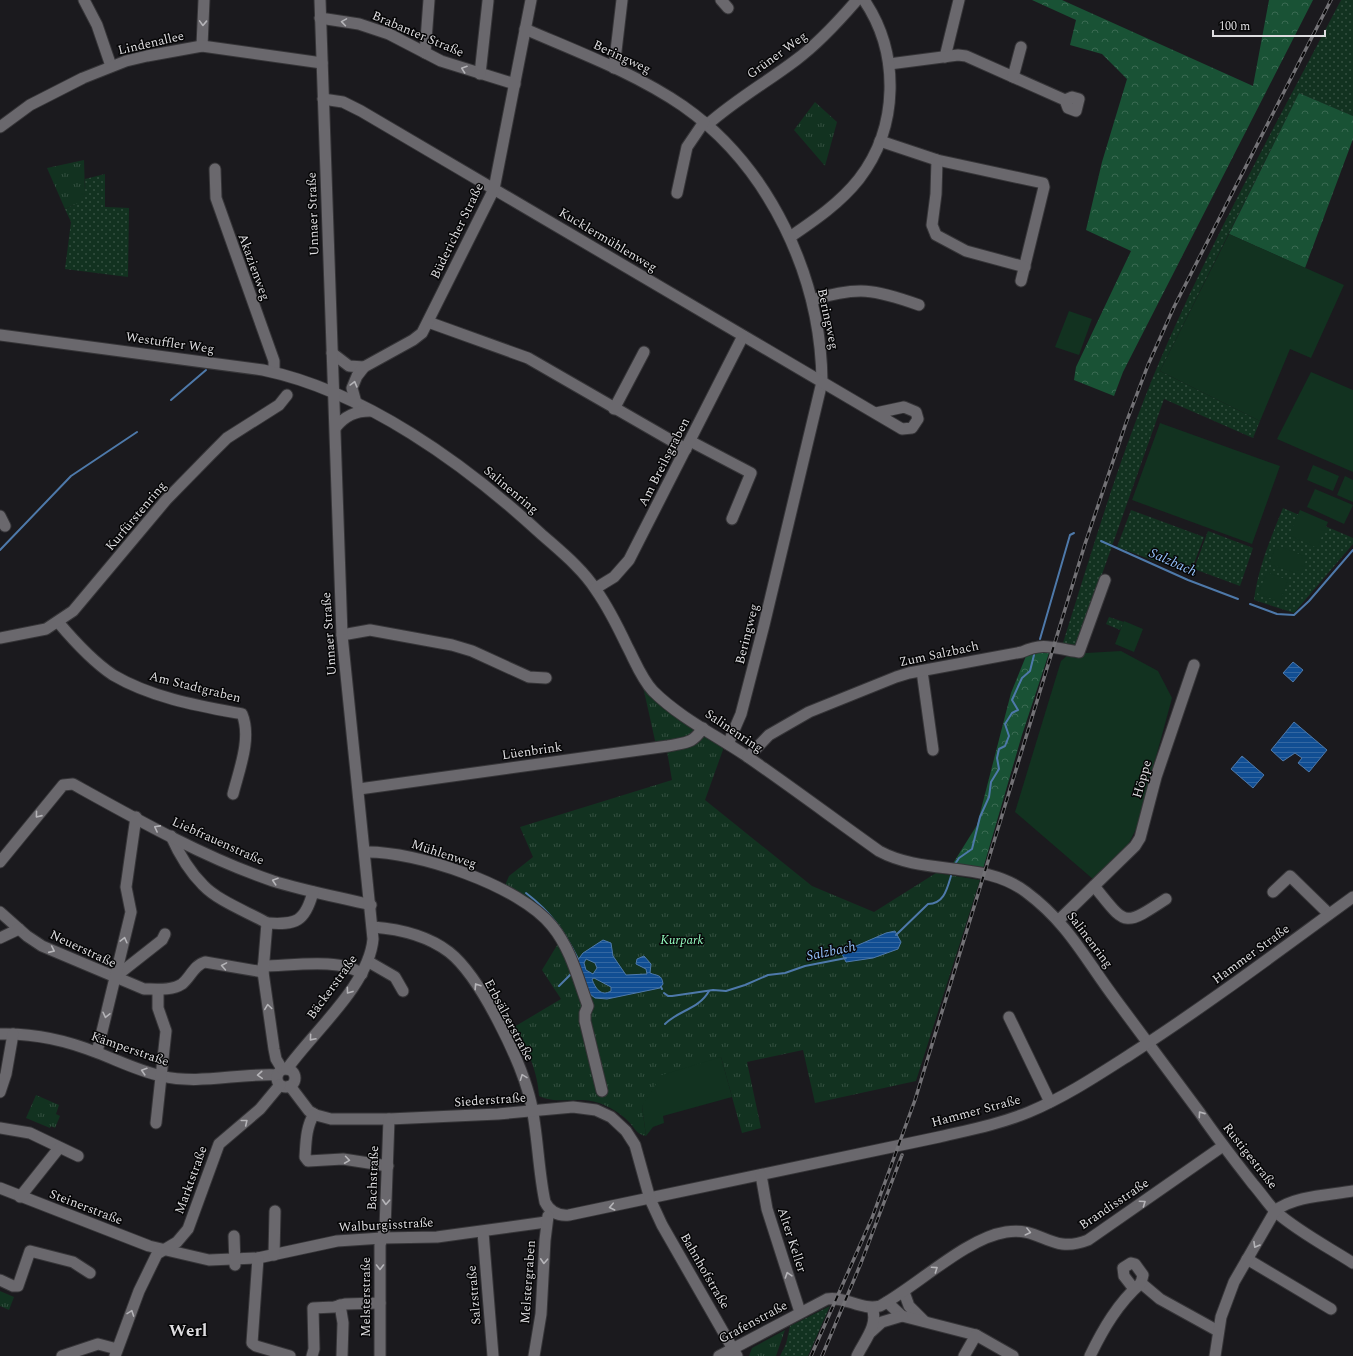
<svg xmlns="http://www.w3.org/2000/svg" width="1353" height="1356" font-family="Spectral,serif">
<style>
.grass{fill:url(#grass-dots)}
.forest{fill:url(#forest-crowns)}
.park{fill:url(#park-tufts)}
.garden{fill:#123220}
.water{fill:url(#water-rules);stroke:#4e79aa;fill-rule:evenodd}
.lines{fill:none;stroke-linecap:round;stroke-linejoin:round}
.stream{stroke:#4e79aa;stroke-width:2}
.minor-casing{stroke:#363538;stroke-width:13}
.minor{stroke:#6a686d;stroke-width:11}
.rail-casing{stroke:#737276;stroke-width:3.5}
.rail{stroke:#060607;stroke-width:2;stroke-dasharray:6;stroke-linecap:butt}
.oneway{stroke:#b5b4b8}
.labels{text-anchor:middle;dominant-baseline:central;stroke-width:3;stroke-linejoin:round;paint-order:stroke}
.street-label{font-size:13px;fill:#dedde0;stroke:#060607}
.park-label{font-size:13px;font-style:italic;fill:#94fbbf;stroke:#060607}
.water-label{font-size:14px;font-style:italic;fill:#95c2fc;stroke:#060607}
.district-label{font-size:17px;font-weight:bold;fill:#dedde0;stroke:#060607}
</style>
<defs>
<pattern id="grass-dots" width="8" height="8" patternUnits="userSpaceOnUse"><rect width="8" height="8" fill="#123220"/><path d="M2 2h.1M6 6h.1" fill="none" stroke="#344f40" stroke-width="1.8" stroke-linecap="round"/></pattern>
<pattern id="forest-crowns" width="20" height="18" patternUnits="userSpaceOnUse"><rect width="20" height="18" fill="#195235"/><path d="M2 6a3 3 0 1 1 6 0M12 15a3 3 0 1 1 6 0" fill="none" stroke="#3a6a52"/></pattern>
<pattern id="park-tufts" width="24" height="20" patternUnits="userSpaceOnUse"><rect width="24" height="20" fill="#123220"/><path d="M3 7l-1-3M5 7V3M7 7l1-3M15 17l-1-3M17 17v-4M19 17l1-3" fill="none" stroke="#344f40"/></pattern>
<pattern id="water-rules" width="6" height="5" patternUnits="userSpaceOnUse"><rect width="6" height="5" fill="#114e93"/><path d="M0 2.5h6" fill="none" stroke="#3367a2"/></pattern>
</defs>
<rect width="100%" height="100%" fill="#1b1a1e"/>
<g class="grass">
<path d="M1341,0H1353V116L1299,93L1160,371L1260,421L1253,438L1164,399L1077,645L1070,647L1062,646C1095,541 1126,435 1171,335C1222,221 1283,111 1341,0Z"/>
<path d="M105,174V207L129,208L128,277L65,269L71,222L65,209C83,200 86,200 85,179Z"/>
<path d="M1283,508L1353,538V544L1294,613L1254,600C1258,568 1271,537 1283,508Z"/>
<path d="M1131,510L1204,537L1190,574L1117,547Z"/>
<path d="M1208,531L1253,548L1240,586L1194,569Z"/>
<path d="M1109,617L1124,622L1120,630L1106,624Z"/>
<path d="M830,1306L808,1356H780L786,1344L790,1326Z"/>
</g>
<g class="forest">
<path d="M1032,0H1062L1253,86L1269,0H1313L1123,372L1114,396L1074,380L1076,367L1131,251L1086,230L1102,162L1127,79L1102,54L1070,45L1076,20Z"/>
<path d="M1299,93L1353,116V139L1305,268L1229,234Z"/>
<path d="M1050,650L1022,735L983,869L952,865L977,825L1011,693L1026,656L1037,651Z"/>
</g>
<g class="park">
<path d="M815,102L837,122L825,166L794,130Z"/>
<path d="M84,160L85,193L82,201L65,209L47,168Z"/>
<path d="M642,682L695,730L694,735L656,745Z"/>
<path d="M705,735L724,747L705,800L812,886L874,912L936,873L980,880L916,1081L815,1103L803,1050L747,1062L761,1128L742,1133L721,1057L642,1106L646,1136C637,1135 634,1127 628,1121C620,1113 610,1107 599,1103C579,1096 558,1105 539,1096C538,1073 527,1046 514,1027L561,999L542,970L559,942L527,906L501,895L509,876L533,857L520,827L672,780L667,751L695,745L701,737Z"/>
<path d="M36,1095L59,1105L56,1114L60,1116L55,1128L51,1126L50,1128L26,1118Z"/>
<path d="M0,1291L14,1297L9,1310L0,1306Z"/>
<path d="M785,1330L776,1356H749L752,1348Z"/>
</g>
<g class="garden">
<path d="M1229,234L1344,285L1311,358L1290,349L1260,421L1160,371Z"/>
<path d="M1069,311L1092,319L1079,355L1055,347Z"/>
<path d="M1311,372L1353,390V472L1277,439Z"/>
<path d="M1160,423L1280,466L1252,544L1132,500Z"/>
<path d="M1313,465L1339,476L1333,491L1307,480Z"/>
<path d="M1345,476L1353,480V502L1337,495Z"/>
<path d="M1315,489L1353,505L1344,524L1307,507Z"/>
<path d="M1300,510L1328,522L1317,548L1289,535Z"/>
<path d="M1276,545L1307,557L1301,575L1269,564Z"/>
<path d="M1267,572L1288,580L1280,602L1258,594Z"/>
<path d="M1124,621L1143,629L1134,652L1115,644Z"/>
<path d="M1121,651L1158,671L1172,698L1137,827L1126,849L1094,880L1015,812L1061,661L1069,654Z"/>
<path d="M721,1057L732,1097L663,1116L664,1123L653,1127L646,1136L642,1106L662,1075Z"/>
</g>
<g class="water">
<path d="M1293,662L1303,670L1293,682L1283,673Z"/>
<path d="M1294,722L1327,750L1309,772L1298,763L1302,758L1295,753L1283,761L1271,750Z"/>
<path d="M1242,756L1264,775L1253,788L1231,769Z"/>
<path d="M895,931L901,942L898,949L873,958L846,962L842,954L845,949L856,946L886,933Z"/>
<path d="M603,940L611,943L613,956L626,975L647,974L646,969L636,964L637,959L644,956L651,964L650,973C657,976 662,974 663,984L660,988L607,999L595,998L590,994L577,961L583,953ZM586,959L595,963L597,968L593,974L586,970L584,963ZM594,978L611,987V991C601,997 595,988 592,979Z"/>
</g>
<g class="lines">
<g class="stream">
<path d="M171,400L206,370"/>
<path d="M1101,541L1188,580L1238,599"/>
<path d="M0,550L71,476L137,432"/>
<path d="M1250,604L1277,614L1294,615L1309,601L1353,550"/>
<path d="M1040,639L1070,535L1074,533"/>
<path d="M955,864L959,858L972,849L980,817L989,797L991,782L999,769L997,758L999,749L1005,746L1009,736L1005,724L1012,713L1018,710L1012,700L1022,678L1030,671L1034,655"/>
<path d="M526,893C551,912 564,931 578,959"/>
<path d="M896,935L928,904C944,904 947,889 951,876"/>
<path d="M559,986L571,974"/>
<path d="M661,987L662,989"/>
<path d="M664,993L668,996H672L713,990L726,991L745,985L768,975L785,973L805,966L846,958"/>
<path d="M665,1024C679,1010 699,1009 709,991"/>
</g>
<g class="minor-casing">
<g id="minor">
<path d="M84,0L97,25L111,66"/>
<path d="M721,0L728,8"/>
<path d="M320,18L359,24L389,34L441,61L515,84"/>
<path d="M525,29C578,52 635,73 683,106C770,167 821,277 822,382L764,625L741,714L728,744"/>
<path d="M202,46L204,0"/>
<path d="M425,53L429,0"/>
<path d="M945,57L959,0"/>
<path d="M889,64L958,55L966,56L1065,100L1068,108L1076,111L1079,99L1072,97L1065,100"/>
<path d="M614,68L622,0"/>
<path d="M480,74L488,1"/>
<path d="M1013,77L1021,47"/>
<path d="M323,99L343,102L361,111L902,429L912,428L918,419L916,412L904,407L876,413"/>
<path d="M707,125C735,100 767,82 796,60C819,43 838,22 857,0"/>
<path d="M0,127L30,105L83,78L126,61L147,56L202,46L322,63"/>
<path d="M880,141L937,160L1043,183L1044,187L1021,281"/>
<path d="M937,160L936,194L932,225L936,235L966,251L1025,267"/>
<path d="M215,169L216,198L274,361V372"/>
<path d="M677,193L687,147L704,122"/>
<path d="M790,237C815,220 840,203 859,179C899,127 900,53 864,0"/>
<path d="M812,300C858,286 874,289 919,305"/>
<path d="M428,322L528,358L686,449"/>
<path d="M0,335L263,370C364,391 465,464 540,533C559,550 582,568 596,590C608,607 618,627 627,646C635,661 641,678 653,691C679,717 715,735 745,755C790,786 834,819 879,851C925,876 984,860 1026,892C1069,924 1085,959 1116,1000C1144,1038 1172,1075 1200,1113C1217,1138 1235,1161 1253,1184C1261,1193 1268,1204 1276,1212C1299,1232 1328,1247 1353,1263"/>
<path d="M332,353L349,366L364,367"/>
<path d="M356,403L352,388L357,376L364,367L413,340L422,333L494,189L531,0"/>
<path d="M614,409L644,352"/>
<path d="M336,427C345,416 355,411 370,411"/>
<path d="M690,441L751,473L732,519"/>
<path d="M0,516L5,526"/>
<path d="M596,588L614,577L629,560L743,336"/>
<path d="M58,622C74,641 92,661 113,675C152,698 199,706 242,714C252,738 239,770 233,794"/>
<path d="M342,635L370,630L452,645L472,651L529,677L546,678"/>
<path d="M0,638L46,629L73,611L166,500L211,454L227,438L279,405L287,395"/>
<path d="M922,671L933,750"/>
<path d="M748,757L769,735L809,712L896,677L909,673L1022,652C1045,641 1055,649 1079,652L1105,580"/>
<path d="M359,789L668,746C687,742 692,744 703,728"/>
<path d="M171,836C179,854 189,871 203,885C218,901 248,912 267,923"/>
<path d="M365,852C416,851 519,885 552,926C571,949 578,979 588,1006L585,1013V1021L602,1091"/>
<path d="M0,862L63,785L73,784C136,819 205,858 273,881C305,891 338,897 371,905"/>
<path d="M1094,886C1126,925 1122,928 1166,899"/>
<path d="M1273,892L1290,876L1329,914"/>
<path d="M0,912L27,936L42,946L144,989C155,989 172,991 182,984C190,978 194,965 205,962L263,972"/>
<path d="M1059,920L1135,846L1140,838L1156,777L1194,665"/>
<path d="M373,927C399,929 428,936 449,952C481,977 522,1063 531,1103C538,1135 538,1169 545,1202C550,1212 558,1216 569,1215L939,1137C969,1130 1000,1124 1029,1112C1065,1097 1098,1075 1131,1054C1207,1005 1280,950 1353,897"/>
<path d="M0,938L19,929"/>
<path d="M369,962L395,977L403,991"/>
<path d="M263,966C290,966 340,957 362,974"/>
<path d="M115,977L162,940L165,934"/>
<path d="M1009,1017L1050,1102"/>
<path d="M0,1034C34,1033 66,1040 98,1053C119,1061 139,1071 161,1076C200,1085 238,1073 277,1075"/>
<path d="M97,1052L131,912L126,887L136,817"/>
<circle cx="286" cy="1078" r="9"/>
<path d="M282,1069L276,1059L274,1049L263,972L267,923C296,925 305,922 313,892"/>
<path d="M287,1069C313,1032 369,985 373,939L342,635L320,0"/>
<path d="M290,1086L309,1111L316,1115L331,1119H389L498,1114L573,1107L596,1110L611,1117L626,1131L635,1145L650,1199L662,1225L737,1356"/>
<path d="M0,1092L6,1074L13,1034"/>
<path d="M314,1114C306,1127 306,1142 305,1157L308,1161L343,1159L388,1166"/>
<path d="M156,1123L166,1031L158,1008V990"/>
<path d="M0,1128L30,1133L78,1156"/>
<path d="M761,1175L767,1209L800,1312"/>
<path d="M0,1188L149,1246L209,1260L258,1258L337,1241L382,1238L437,1237L546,1222"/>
<path d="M20,1197L59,1148"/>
<path d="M483,1232L493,1356"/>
<path d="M234,1236L235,1265"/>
<path d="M274,1255L275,1211"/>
<path d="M258,1258L252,1343L256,1346L290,1356"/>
<path d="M1247,1259L1331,1309"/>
<path d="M0,1280L13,1286H18L30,1251L73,1262L90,1273"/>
<path d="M1141,1283L1160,1299L1218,1331"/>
<path d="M1134,1289L1124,1276L1123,1268L1131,1263L1135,1264L1143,1275L1141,1283"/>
<path d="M904,1292L909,1306L924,1321"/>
<path d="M887,1302L902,1316L976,1335L1013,1356"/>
<path d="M340,1305L343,1323L342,1356"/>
<path d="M871,1332L882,1322L902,1316"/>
<path d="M62,1356L98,1344L117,1349"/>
<path d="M115,1356L139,1291L157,1254L177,1242L188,1229L219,1144L260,1109L280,1085"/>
<path d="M312,1356L314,1349L313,1308L334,1307L345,1304L380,1303"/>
<path d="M380,1356V1245L385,1228L389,1119"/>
<path d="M534,1356L541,1314L545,1240L548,1216"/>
<path d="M719,1356L827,1299C845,1296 862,1311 880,1306C917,1286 966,1238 1006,1232C1042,1226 1050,1255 1088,1240L1223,1146"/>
<path d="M857,1356C864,1341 879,1325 872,1308"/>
<path d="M964,1356L976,1335"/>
<path d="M1090,1356C1103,1329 1118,1303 1141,1283"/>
<path d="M1215,1356L1221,1317L1234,1282L1275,1211C1293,1196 1330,1195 1353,1191"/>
</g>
</g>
<use href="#minor" class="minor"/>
<g class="rail-casing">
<g id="rail">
<path d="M811,1356L872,1218L915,1100L1085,544L1126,423L1148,365L1174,307L1331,0"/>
<path d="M822,1356L861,1263L902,1155"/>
</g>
</g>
<use href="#rail" class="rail"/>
</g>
<defs><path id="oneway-chevron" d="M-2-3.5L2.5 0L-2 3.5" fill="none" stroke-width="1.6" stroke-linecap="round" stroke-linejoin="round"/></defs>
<g class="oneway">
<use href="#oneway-chevron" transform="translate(344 22) rotate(-171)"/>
<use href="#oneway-chevron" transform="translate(203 23) rotate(92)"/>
<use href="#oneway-chevron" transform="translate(464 69) rotate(-161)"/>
<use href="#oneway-chevron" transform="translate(354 384) rotate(-75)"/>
<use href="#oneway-chevron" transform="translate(38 815) rotate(129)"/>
<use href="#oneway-chevron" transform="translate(157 828) rotate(-152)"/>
<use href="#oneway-chevron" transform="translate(275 881) rotate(-162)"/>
<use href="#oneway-chevron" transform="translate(124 940) rotate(-76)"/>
<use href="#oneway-chevron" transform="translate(52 950) rotate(24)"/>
<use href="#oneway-chevron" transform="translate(224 966) rotate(-170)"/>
<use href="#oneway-chevron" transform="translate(477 986) rotate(-123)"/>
<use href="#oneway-chevron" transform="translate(349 991) rotate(126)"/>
<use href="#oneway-chevron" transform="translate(268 1007) rotate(-98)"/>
<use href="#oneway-chevron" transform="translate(106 1015) rotate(103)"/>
<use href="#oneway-chevron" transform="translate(312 1038) rotate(131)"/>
<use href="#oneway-chevron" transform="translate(144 1071) rotate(-163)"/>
<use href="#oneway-chevron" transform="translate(260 1075) rotate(176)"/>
<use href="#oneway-chevron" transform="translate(523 1077) rotate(-111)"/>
<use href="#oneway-chevron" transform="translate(1201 1114) rotate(-125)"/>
<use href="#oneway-chevron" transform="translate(245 1122) rotate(-39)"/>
<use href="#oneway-chevron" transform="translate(347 1160) rotate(8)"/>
<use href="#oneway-chevron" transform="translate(386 1202) rotate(93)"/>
<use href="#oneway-chevron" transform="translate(1143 1203) rotate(-35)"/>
<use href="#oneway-chevron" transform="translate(612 1207) rotate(168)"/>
<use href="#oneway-chevron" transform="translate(1028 1232) rotate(14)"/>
<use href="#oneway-chevron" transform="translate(1256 1245) rotate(120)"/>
<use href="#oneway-chevron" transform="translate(544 1261) rotate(93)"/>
<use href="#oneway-chevron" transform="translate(380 1267) rotate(90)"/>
<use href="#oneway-chevron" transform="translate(935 1269) rotate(-34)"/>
<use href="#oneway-chevron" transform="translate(788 1275) rotate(-108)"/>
<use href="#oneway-chevron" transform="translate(131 1313) rotate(-70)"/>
</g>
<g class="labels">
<g class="street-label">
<text transform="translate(418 34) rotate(23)">Brabanter Straße</text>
<text transform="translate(151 43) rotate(-13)">Lindenallee</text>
<text transform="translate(777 55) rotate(-36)">Grüner Weg</text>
<text transform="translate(622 57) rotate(25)">Beringweg</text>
<text transform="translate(313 214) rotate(-92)">Unnaer Straße</text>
<text transform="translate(457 231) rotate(-64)">Büdericher Straße</text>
<text transform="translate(608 240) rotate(31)">Kucklermühlenweg</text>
<text transform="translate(254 267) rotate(70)">Akazienweg</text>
<text transform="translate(828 319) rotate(78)">Beringweg</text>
<text transform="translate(170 343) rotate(8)">Westuffler Weg</text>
<text transform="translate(664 462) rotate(-63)">Am Breilsgraben</text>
<text transform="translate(511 490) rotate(40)">Salinenring</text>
<text transform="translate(136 516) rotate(-50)">Kurfürstenring</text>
<text transform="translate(329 634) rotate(-94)">Unnaer Straße</text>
<text transform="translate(747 634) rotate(-76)">Beringweg</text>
<text transform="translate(939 654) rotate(-12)">Zum Salzbach</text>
<text transform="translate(195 687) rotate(14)">Am Stadtgraben</text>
<text transform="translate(734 731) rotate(34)">Salinenring</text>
<text transform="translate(532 751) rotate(-8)">Lüenbrink</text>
<text transform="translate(1142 779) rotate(-74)">Höppe</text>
<text transform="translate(218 841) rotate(24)">Liebfrauenstraße</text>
<text transform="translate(444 854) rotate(18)">Mühlenweg</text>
<text transform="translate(1090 940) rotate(53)">Salinenring</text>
<text transform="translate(83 949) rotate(25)">Neuerstraße</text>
<text transform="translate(1251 954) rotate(-36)">Hammer Straße</text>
<text transform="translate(332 987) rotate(-54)">Bäckerstraße</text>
<text transform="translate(509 1020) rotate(62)">Erbsälzerstraße</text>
<text transform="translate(130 1049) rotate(19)">Kämperstraße</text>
<text transform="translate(490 1100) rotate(-4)">Siederstraße</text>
<text transform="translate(976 1111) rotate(-15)">Hammer Straße</text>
<text transform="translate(1250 1156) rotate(52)">Rustigestraße</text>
<text transform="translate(373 1178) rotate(-88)">Bachstraße</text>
<text transform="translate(191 1180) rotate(-70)">Marktstraße</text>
<text transform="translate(1114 1204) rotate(-34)">Brandisstraße</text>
<text transform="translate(86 1207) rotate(21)">Steinerstraße</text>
<text transform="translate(386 1225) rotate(-3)">Walburgisstraße</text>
<text transform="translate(792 1240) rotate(72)">Alter Keller</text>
<text transform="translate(705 1271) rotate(60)">Bahnhofstraße</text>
<text transform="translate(528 1282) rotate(-86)">Melstergraben</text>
<text transform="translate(474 1295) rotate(-95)">Salzstraße</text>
<text transform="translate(366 1297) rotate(-90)">Melsterstraße</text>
<text transform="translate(753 1322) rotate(-28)">Grafenstraße</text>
</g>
<g class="park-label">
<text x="682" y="940">Kurpark</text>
</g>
<g class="water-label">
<text transform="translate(1173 562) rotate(24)">Salzbach</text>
<text transform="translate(831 951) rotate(-12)">Salzbach</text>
</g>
<g class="district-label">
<text x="188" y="1331">Werl</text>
</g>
</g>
<path d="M1213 30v6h112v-6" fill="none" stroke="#dedde0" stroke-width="2"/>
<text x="1219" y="30" font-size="12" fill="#dedde0" stroke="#060607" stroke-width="3" paint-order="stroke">100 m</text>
</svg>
